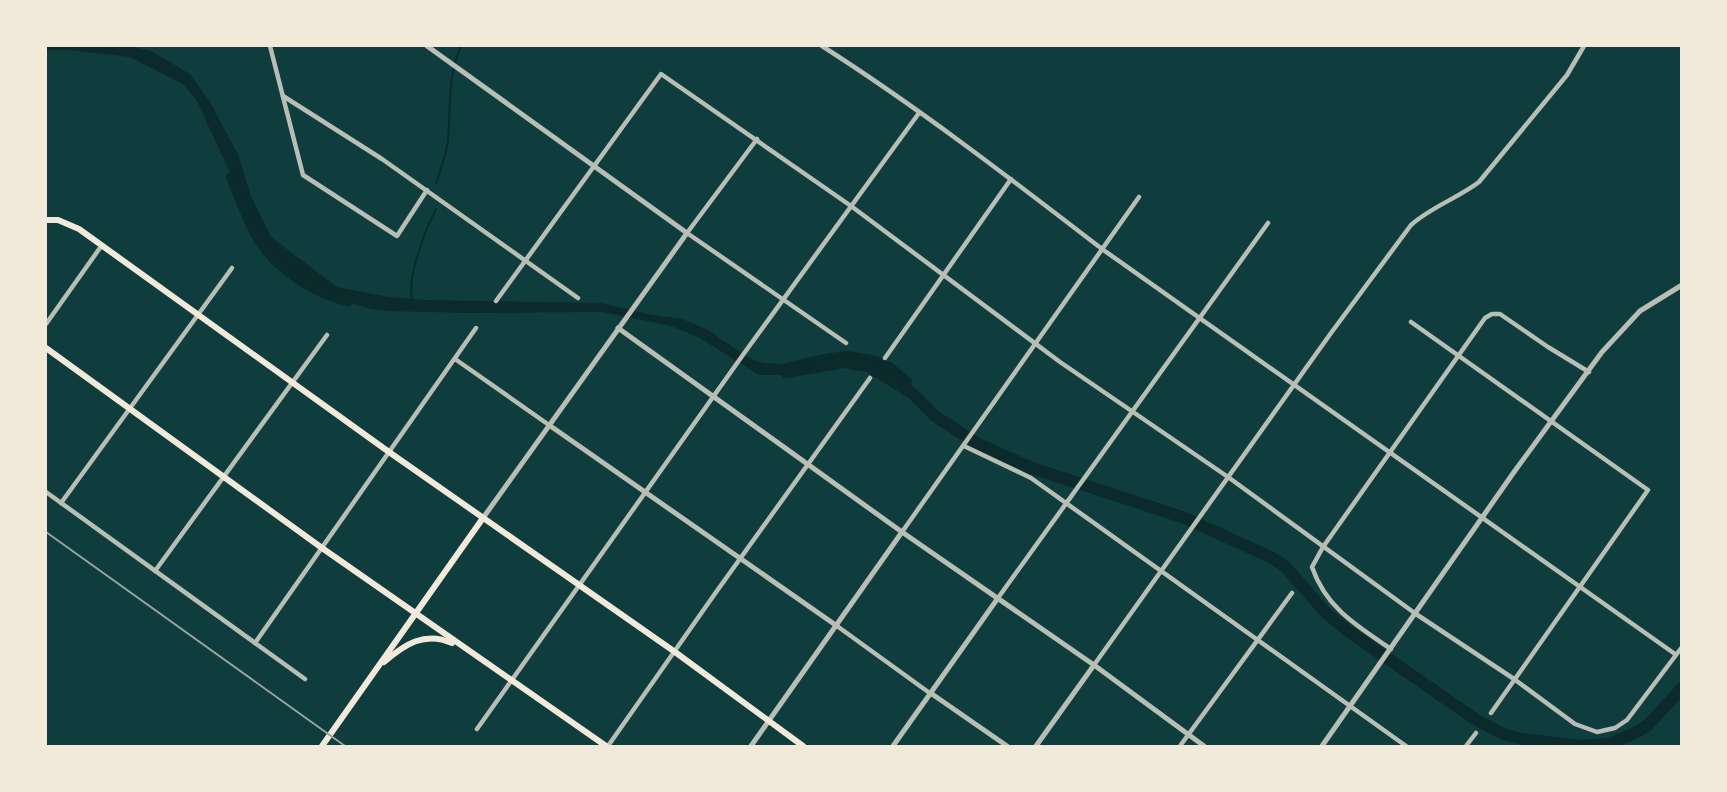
<svg xmlns="http://www.w3.org/2000/svg" width="1727" height="792" font-family="'Fira Sans',sans-serif">
<style>
.water{fill:#0a2a2b}
.lines{fill:none;stroke-linecap:round;stroke-linejoin:round}
.stream{stroke:#0a2a2b;stroke-width:2}
.river{stroke:#0a2a2b;stroke-width:12}
.minor{stroke:#b8beb3;stroke-width:4.5}
.tertiary{stroke:#b8beb3;stroke-width:5}
.secondary{stroke:#f1e9da;stroke-width:6}
.rail{stroke:#97a49c;stroke-width:2}
</style>
<rect width="100%" height="100%" fill="#0f3d3e"/>
<path class="water" d="M46,46H129L151,51L190,74L209,100L238,155L251,196L271,237L337,287L388,297L423,300L602,303L647,314L682,319L708,330L749,358L763,363L781,364L824,354L847,351L873,355L892,363L912,379L910,393L881,368L848,359L820,361L795,373L782,375H759L698,337L671,326L602,312L466,313L388,311L370,309L334,297L294,274L261,240L196,99L183,84L130,57L70,50H46Z"/>
<g class="lines">
<g class="stream">
<path d="M436,183C441,169 446,155 448,140C451,108 447,76 461,46"/>
<path d="M412,300C407,277 425,230 436,209"/>
</g>
<g class="river">
<path d="M232,177C242,200 250,227 265,247C285,273 317,293 348,300"/>
<path d="M786,372L844,362L868,366L912,393L935,416L978,444L1032,468L1185,518L1270,557L1285,566L1325,612L1348,631L1475,719L1503,734L1522,739L1581,746L1608,744L1633,734L1648,725L1682,688"/>
</g>
<g class="minor">
<path d="M270,46L303,175L397,236L427,190"/>
<path d="M822,46C919,108 1011,179 1102,249L1675,654"/>
<path d="M283,96L382,159L578,298"/>
<path d="M757,139L687,233L846,343"/>
<path d="M496,301L661,74L851,206L1060,362L1228,477L1416,614L1514,679L1575,724L1597,732L1615,728L1627,720L1682,647"/>
<path d="M1411,322L1648,490L1491,713"/>
<path d="M46,324L102,245"/>
<path d="M885,358L1011,179"/>
<path d="M455,359L549,425"/>
<path d="M964,446L1031,478L1406,746"/>
<path d="M46,492L305,679"/>
<path d="M61,503L232,268"/>
<path d="M902,532L1139,197"/>
<path d="M155,571L327,335"/>
<path d="M998,598L1268,223"/>
<path d="M837,626L931,694"/>
<path d="M255,643L476,328"/>
<path d="M1391,649C1357,626 1326,608 1312,567L1323,547L1485,318L1492,314H1500L1548,347L1589,372"/>
<path d="M1094,665L1331,333L1411,225C1431,207 1458,198 1479,182L1567,75L1584,46"/>
<path d="M477,729L745,352L919,113"/>
<path d="M608,746L714,595L870,378"/>
<path d="M1180,746L1292,593"/>
<path d="M1466,746L1476,733"/>
</g>
<g class="tertiary">
<path d="M427,46L687,233L483,518"/>
<path d="M618,328L902,532L1094,665L1204,746"/>
<path d="M549,425L837,626"/>
<path d="M932,694L1007,746"/>
<path d="M751,746L902,532"/>
<path d="M893,746L998,598"/>
<path d="M1036,746L1094,665"/>
<path d="M1322,746L1514,472L1602,352L1640,311L1682,285"/>
</g>
<g class="secondary">
<path d="M46,220H58L79,229L389,452L675,652L803,746"/>
<path d="M46,348L322,548L606,746"/>
<path d="M384,662C405,644 425,631 452,643"/>
<path d="M322,746L483,518"/>
</g>
<path class="rail" d="M46,532L345,746"/>
</g>
<rect width="1727" height="792" fill="none" stroke="#f1e9da" stroke-width="94"/>
</svg>
